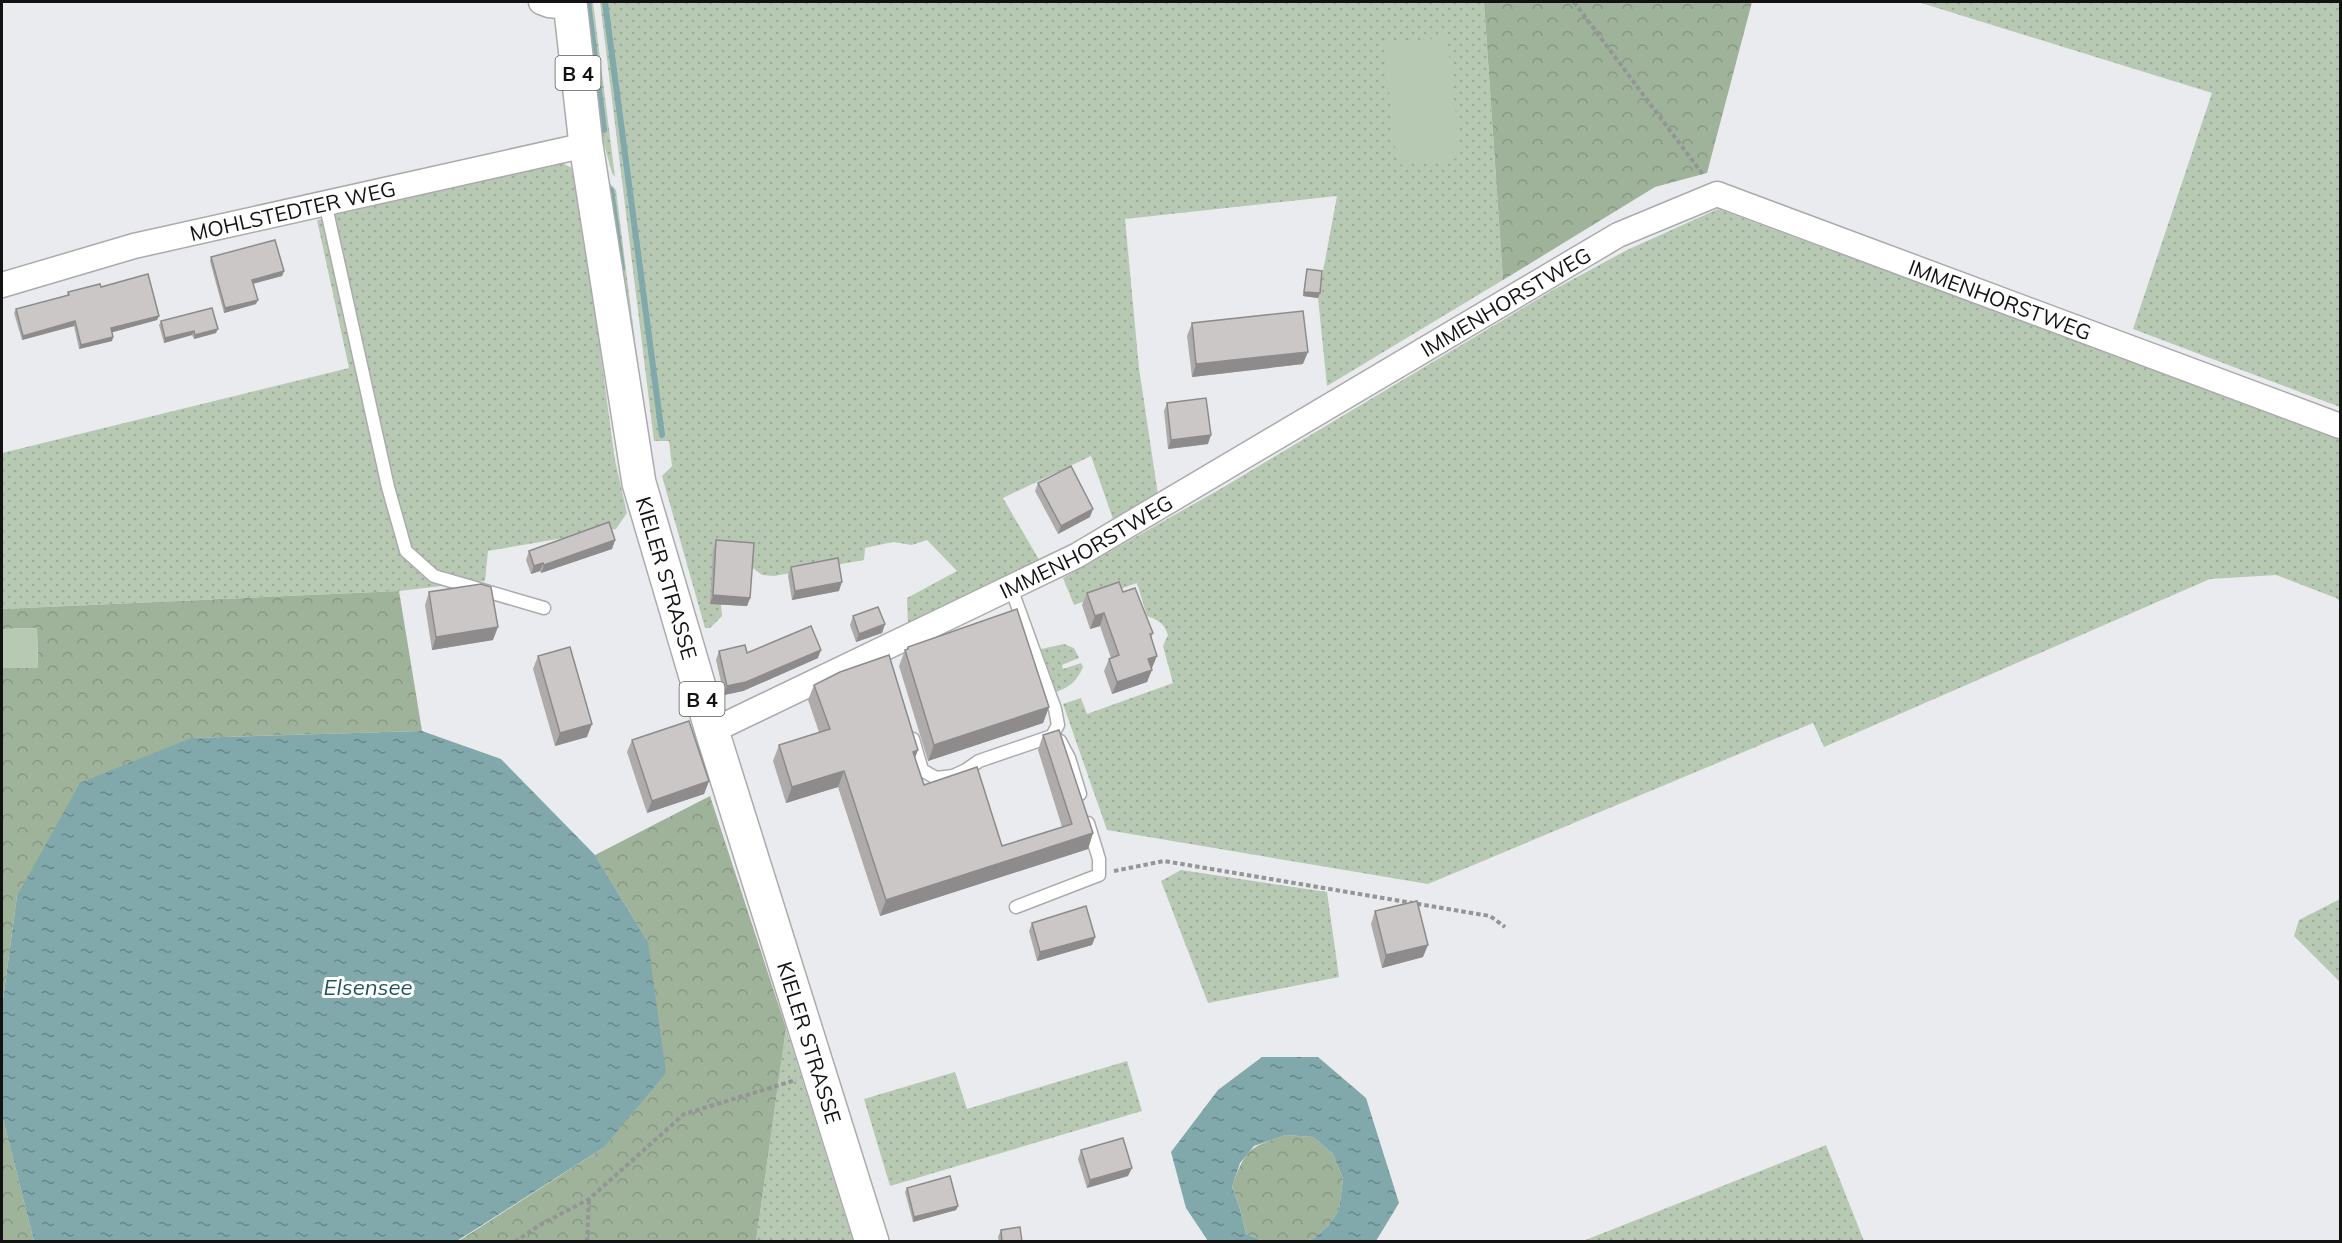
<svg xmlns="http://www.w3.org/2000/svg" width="2342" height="1243" font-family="Mulish,sans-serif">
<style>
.grass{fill:url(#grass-dots)}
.forest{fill:url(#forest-crowns)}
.pitch{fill:#b8c9b3}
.water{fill:url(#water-ripples)}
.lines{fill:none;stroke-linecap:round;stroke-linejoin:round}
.stream{stroke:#81a8aa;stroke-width:6}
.service-casing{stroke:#ababae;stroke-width:15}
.minor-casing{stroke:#ababae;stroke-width:27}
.primary-casing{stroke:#ababae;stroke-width:36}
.path{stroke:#949597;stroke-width:4;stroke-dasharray:4.5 3;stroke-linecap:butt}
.service{stroke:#fff;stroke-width:12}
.minor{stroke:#fff;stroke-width:24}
.primary{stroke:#fff;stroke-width:33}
.wall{fill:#aeabaa}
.shaded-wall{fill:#8d8b8b}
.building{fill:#cac7c6;stroke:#8d8b8b;stroke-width:1.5}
.labels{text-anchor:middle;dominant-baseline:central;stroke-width:6;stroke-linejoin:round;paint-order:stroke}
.shield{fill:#fff;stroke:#59595a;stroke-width:1.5}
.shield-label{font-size:20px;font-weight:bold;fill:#121213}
.street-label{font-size:21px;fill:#121213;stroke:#fff}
.water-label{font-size:22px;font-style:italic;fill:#1d5659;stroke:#fff}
</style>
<defs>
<pattern id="grass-dots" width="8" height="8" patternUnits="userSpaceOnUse" patternTransform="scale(1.5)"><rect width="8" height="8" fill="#b8c9b3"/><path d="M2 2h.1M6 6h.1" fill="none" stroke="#9dac99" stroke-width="1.8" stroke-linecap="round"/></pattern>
<pattern id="forest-crowns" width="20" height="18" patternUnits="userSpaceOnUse" patternTransform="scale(1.5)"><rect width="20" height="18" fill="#9eb39a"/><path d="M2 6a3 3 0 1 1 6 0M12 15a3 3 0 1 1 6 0" fill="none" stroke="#879984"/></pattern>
<pattern id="water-ripples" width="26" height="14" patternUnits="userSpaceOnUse" patternTransform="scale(1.5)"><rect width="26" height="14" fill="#81a8aa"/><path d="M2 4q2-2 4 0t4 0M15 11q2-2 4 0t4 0" fill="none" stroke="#688789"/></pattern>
</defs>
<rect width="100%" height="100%" fill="#eaebee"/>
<g class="grass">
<path d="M581,2H593L615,177L612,173L604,144L601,141Z"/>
<path d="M600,2H1484L1503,280L1327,386L1318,298L1337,196L1125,219L1139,368L1158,495L1113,519L1091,456L1003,498L1041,563L908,625L907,598L957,571L927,540L912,545L893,542L865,548L864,560L774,576L762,575L750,566L721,605L722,616L710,628H705L662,476L672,466L669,441H654Z"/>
<path d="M1918,2H2340V407L2133,329L2212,93Z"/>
<path d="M603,159L608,181L616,190L651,469Z"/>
<path d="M558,161L574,169L577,178L615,460L627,513L616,529L488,551L485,581L399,591L2,609V453L349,368L317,220L334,217L339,207Z"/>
<path d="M1718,209L2340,437V602L2336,598L2276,575L2210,579L1824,747L1813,723L1428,884L1107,830L1063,704L1081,698L1087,714L1173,683L1163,646L1168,635C1164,623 1158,620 1147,616L1137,583L1074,605L1063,578L1222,488L1553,290L1627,250Z"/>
<path d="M1064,644L1074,648L1079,658L1062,665L1063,669L1081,663L1083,667C1077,681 1070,687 1056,692L1041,649Z"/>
<path d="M1181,870L1327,892L1339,977L1208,1003L1161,881Z"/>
<path d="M2340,899V982L2294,936L2299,920Z"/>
<path d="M786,1028L853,1241H756Z"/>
<path d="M1127,1061L1142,1111L890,1186L864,1099L955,1072L967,1109Z"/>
<path d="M1826,1145L1864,1241H1583Z"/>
</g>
<g class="forest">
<path d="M1484,2H1752L1707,173L1655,187L1503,280Z"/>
<path d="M399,591L422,731L191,738L17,896L2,1007V668L38,667L37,628L2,629V609Z"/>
<path d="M710,796L786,1028L756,1241L457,1242L603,1148L648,942L595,855Z"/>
<path d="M2,1115L34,1241H2Z"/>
<path d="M1286,1135L1313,1137L1333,1154L1343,1179L1339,1210L1328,1226L1313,1239L1304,1241H1263L1246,1234L1240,1209L1232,1187C1246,1148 1248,1148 1286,1135Z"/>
</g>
<g class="pitch">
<path d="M1447,37L1461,158L1397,165L1384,44Z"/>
<path d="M37,628L38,668H2V629Z"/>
</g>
<g class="water">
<path d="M422,731L501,759L595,855L648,942L666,1073L603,1148L457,1241H34L2,1115V1007L17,896L80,783L191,738Z"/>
<path d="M1262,1057H1318L1366,1098L1399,1203L1376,1241H1304L1313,1239L1328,1226L1339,1210L1343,1179L1333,1154L1313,1137L1286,1135L1254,1146L1240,1163L1232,1187L1240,1209L1246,1234L1263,1241H1208L1186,1208L1171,1152L1218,1090Z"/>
</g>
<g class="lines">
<g class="stream">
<path d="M588,2L604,130"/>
<path d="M605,2L662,435"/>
<path d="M611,190L622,269"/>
</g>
<g class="service-casing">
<g id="service">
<path d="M325,202L388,487L406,551L434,576L544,608"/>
<path d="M913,739L922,770L936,778L953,776L966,770L979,761L1052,736L1058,725L1055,709L1011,588"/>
<path d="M1060,741L1069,758L1080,794"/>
<path d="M1016,907L1099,875V859L1088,823"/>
</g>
</g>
<g class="minor-casing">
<g id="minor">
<path d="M541,2L549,5L570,7"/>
<path id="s1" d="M2,285L134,246L586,145"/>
<path id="s2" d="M712,731L1076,556L1618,235L1717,194L2340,426"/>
</g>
</g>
<g class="primary-casing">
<g id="primary">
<path id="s3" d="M570,2L586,145L639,483L712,731L872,1242"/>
</g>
</g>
<g class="path">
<path d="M1574,2L1704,176"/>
<path d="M1114,871L1164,861L1490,916L1505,927"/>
<path d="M515,1242L538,1226L589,1199L684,1114L796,1080"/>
<path d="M587,1242L589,1200"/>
</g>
<use href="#service" class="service"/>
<use href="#minor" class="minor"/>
<use href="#primary" class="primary"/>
</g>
<g class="wall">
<path d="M211,257L284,271L282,276L253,284L256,304L224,313L210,261Z"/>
<path d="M1307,269L1320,293L1318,298L1303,296L1306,273Z"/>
<path d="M101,287L159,316L157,320L112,332L113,337L112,341L79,349L74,326L22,340L14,313L16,309L67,295L68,292Z"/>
<path d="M161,321L216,333L194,339L192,335L164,343L159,325Z"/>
<path d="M1192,323L1303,364L1192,377L1187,336Z"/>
<path d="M1167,403L1208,444L1168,449L1164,411Z"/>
<path d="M1038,483L1090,517L1058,534L1035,491Z"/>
<path d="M615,540L612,549L541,573L540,571L531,574L526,560L529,551Z"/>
<path d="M716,540L750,598L747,606L710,604L713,549Z"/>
<path d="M791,567L839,591L792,600L788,576Z"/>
<path d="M429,592L493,640L432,650L425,605Z"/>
<path d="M1123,592L1153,633L1151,639L1152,668L1151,669L1147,682L1112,694L1104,671L1109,659L1111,658L1100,626L1090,629L1082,605L1087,593Z"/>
<path d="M853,616L885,624L882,633L856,642L850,625Z"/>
<path d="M908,647L1049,707L1043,723L928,761L899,666L905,650L907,649Z"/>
<path d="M719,651L747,653L818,658L743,691L724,695L716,660Z"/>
<path d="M538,656L587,737L555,746L533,669Z"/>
<path d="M814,685L915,759L924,785L1002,846L1062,827L1038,750L1043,735L1093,833L1088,849L880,916L838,787L786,803L773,761L779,745L819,732L808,700Z"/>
<path d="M632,740L709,781L704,794L647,813L627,752Z"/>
<path d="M1375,911L1423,957L1382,968L1371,924Z"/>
<path d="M1032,923L1095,937L1092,945L1037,961L1029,931Z"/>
<path d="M1081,1150L1128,1176L1087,1188L1078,1159Z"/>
<path d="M907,1188L958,1206L956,1210L913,1222L905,1192Z"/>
<path d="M1001,1230L1022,1242H999L998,1237Z"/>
</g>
<g class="shaded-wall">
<path d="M284,271L282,276L251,284L252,280Z"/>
<path d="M1304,292L1320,293L1318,298L1303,296Z"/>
<path d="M258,300L256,304L224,313L225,308Z"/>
<path d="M159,316L157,320L110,333L111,328Z"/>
<path d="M75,321L74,326L22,340L23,336Z"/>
<path d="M218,329L216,333L194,339L195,335Z"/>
<path d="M194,331L192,335L164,343L165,338Z"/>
<path d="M113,337L112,341L79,349L81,345Z"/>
<path d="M1308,352L1303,364L1192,377L1196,364Z"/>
<path d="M1211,435L1208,444L1168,449L1171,440Z"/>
<path d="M1093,509L1090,517L1058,534L1061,526Z"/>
<path d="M615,540L612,549L541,573L544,565Z"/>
<path d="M543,563L540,571L531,574L534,566Z"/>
<path d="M842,582L839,591L792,600L795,591Z"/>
<path d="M713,595L750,598L747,606L710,604Z"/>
<path d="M1104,613L1100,626L1090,629L1095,616Z"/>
<path d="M885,624L882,633L856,642L859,634Z"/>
<path d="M498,627L493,640L432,650L436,637Z"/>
<path d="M821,650L818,658L743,691L724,695L727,686Z"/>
<path d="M1157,656L1152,668L1143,672L1148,659Z"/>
<path d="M1152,670L1147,682L1112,694L1117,682Z"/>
<path d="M1049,707L1043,723L928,761L934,745Z"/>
<path d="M592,724L587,737L555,746L560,733Z"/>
<path d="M918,750L912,766L913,752Z"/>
<path d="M844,771L838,787L786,803L792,787Z"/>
<path d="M709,781L704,794L647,813L652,801Z"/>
<path d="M1093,833L1088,849L880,916L886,900Z"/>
<path d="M1095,937L1092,945L1037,961L1040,952Z"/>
<path d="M1428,945L1423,957L1382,968L1386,955Z"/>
<path d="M1132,1168L1128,1176L1087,1188L1090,1180Z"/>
<path d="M958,1206L956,1210L913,1222L914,1217Z"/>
</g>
<g class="building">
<path d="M275,240L284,271L252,280L258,300L225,308L211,257Z"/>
<path d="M1307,269L1322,271L1320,293L1304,292Z"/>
<path d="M148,274L159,316L111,328L113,337L81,345L75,321L23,336L16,309L69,295L68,292L100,284L101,287Z"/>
<path d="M212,308L218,329L195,335L194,331L165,338L161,321Z"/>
<path d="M1303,311L1308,352L1196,364L1192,323Z"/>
<path d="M1206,398L1211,435L1171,440L1167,403Z"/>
<path d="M1071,466L1093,509L1061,526L1038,483Z"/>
<path d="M609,522L615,540L544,565L543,563L534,566L529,551Z"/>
<path d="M716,540L754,543L750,598L713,595Z"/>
<path d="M838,558L842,582L795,591L791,567Z"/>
<path d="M1119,582L1123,592L1135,588L1153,633L1150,634L1157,656L1148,659L1152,670L1117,682L1109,659L1119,655L1104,613L1095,616L1087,593Z"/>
<path d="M481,584L491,587L498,627L436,637L429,592Z"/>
<path d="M878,607L885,624L859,634L853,616Z"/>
<path d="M1017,609L1049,707L934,745L905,650L908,649V647Z"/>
<path d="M811,626L821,650L746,682L727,686L719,651L745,645L747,653Z"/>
<path d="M570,647L592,724L560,733L538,656Z"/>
<path d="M889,655L918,750L913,752L924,785L977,767L1002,846L1072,824L1043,735L1059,730L1093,833L886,900L844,771L792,787L779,745L830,729L814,685L840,672Z"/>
<path d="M689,721L709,781L652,801L632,740Z"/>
<path d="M1417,901L1428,945L1386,955L1375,911Z"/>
<path d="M1086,906L1095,937L1040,952L1032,923Z"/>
<path d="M1123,1138L1132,1168L1090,1180L1081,1150Z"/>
<path d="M950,1176L958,1206L914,1217L907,1188Z"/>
<path d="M1020,1227L1022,1242H1002L1001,1230Z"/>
</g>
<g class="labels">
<g class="shield">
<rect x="555.5" y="56" width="45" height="34" rx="4.5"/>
<rect x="679.5" y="682" width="45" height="34" rx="4.5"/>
</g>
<g class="shield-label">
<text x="578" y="73">B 4</text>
<text x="702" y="699">B 4</text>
</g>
<g class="street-label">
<text stroke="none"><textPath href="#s1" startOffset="300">MOHLSTEDTER WEG</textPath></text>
<text stroke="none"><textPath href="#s2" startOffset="1443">IMMENHORSTWEG</textPath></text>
<text stroke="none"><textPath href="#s2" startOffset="903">IMMENHORSTWEG</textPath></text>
<text stroke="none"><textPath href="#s2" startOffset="417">IMMENHORSTWEG</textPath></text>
<text stroke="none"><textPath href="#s3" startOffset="585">KIELER STRASSE</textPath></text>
<text stroke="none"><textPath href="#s3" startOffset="1071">KIELER STRASSE</textPath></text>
</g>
<g class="water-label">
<text x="368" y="987">Elsensee</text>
</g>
</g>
<rect width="2342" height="1243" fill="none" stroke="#121213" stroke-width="6"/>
</svg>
